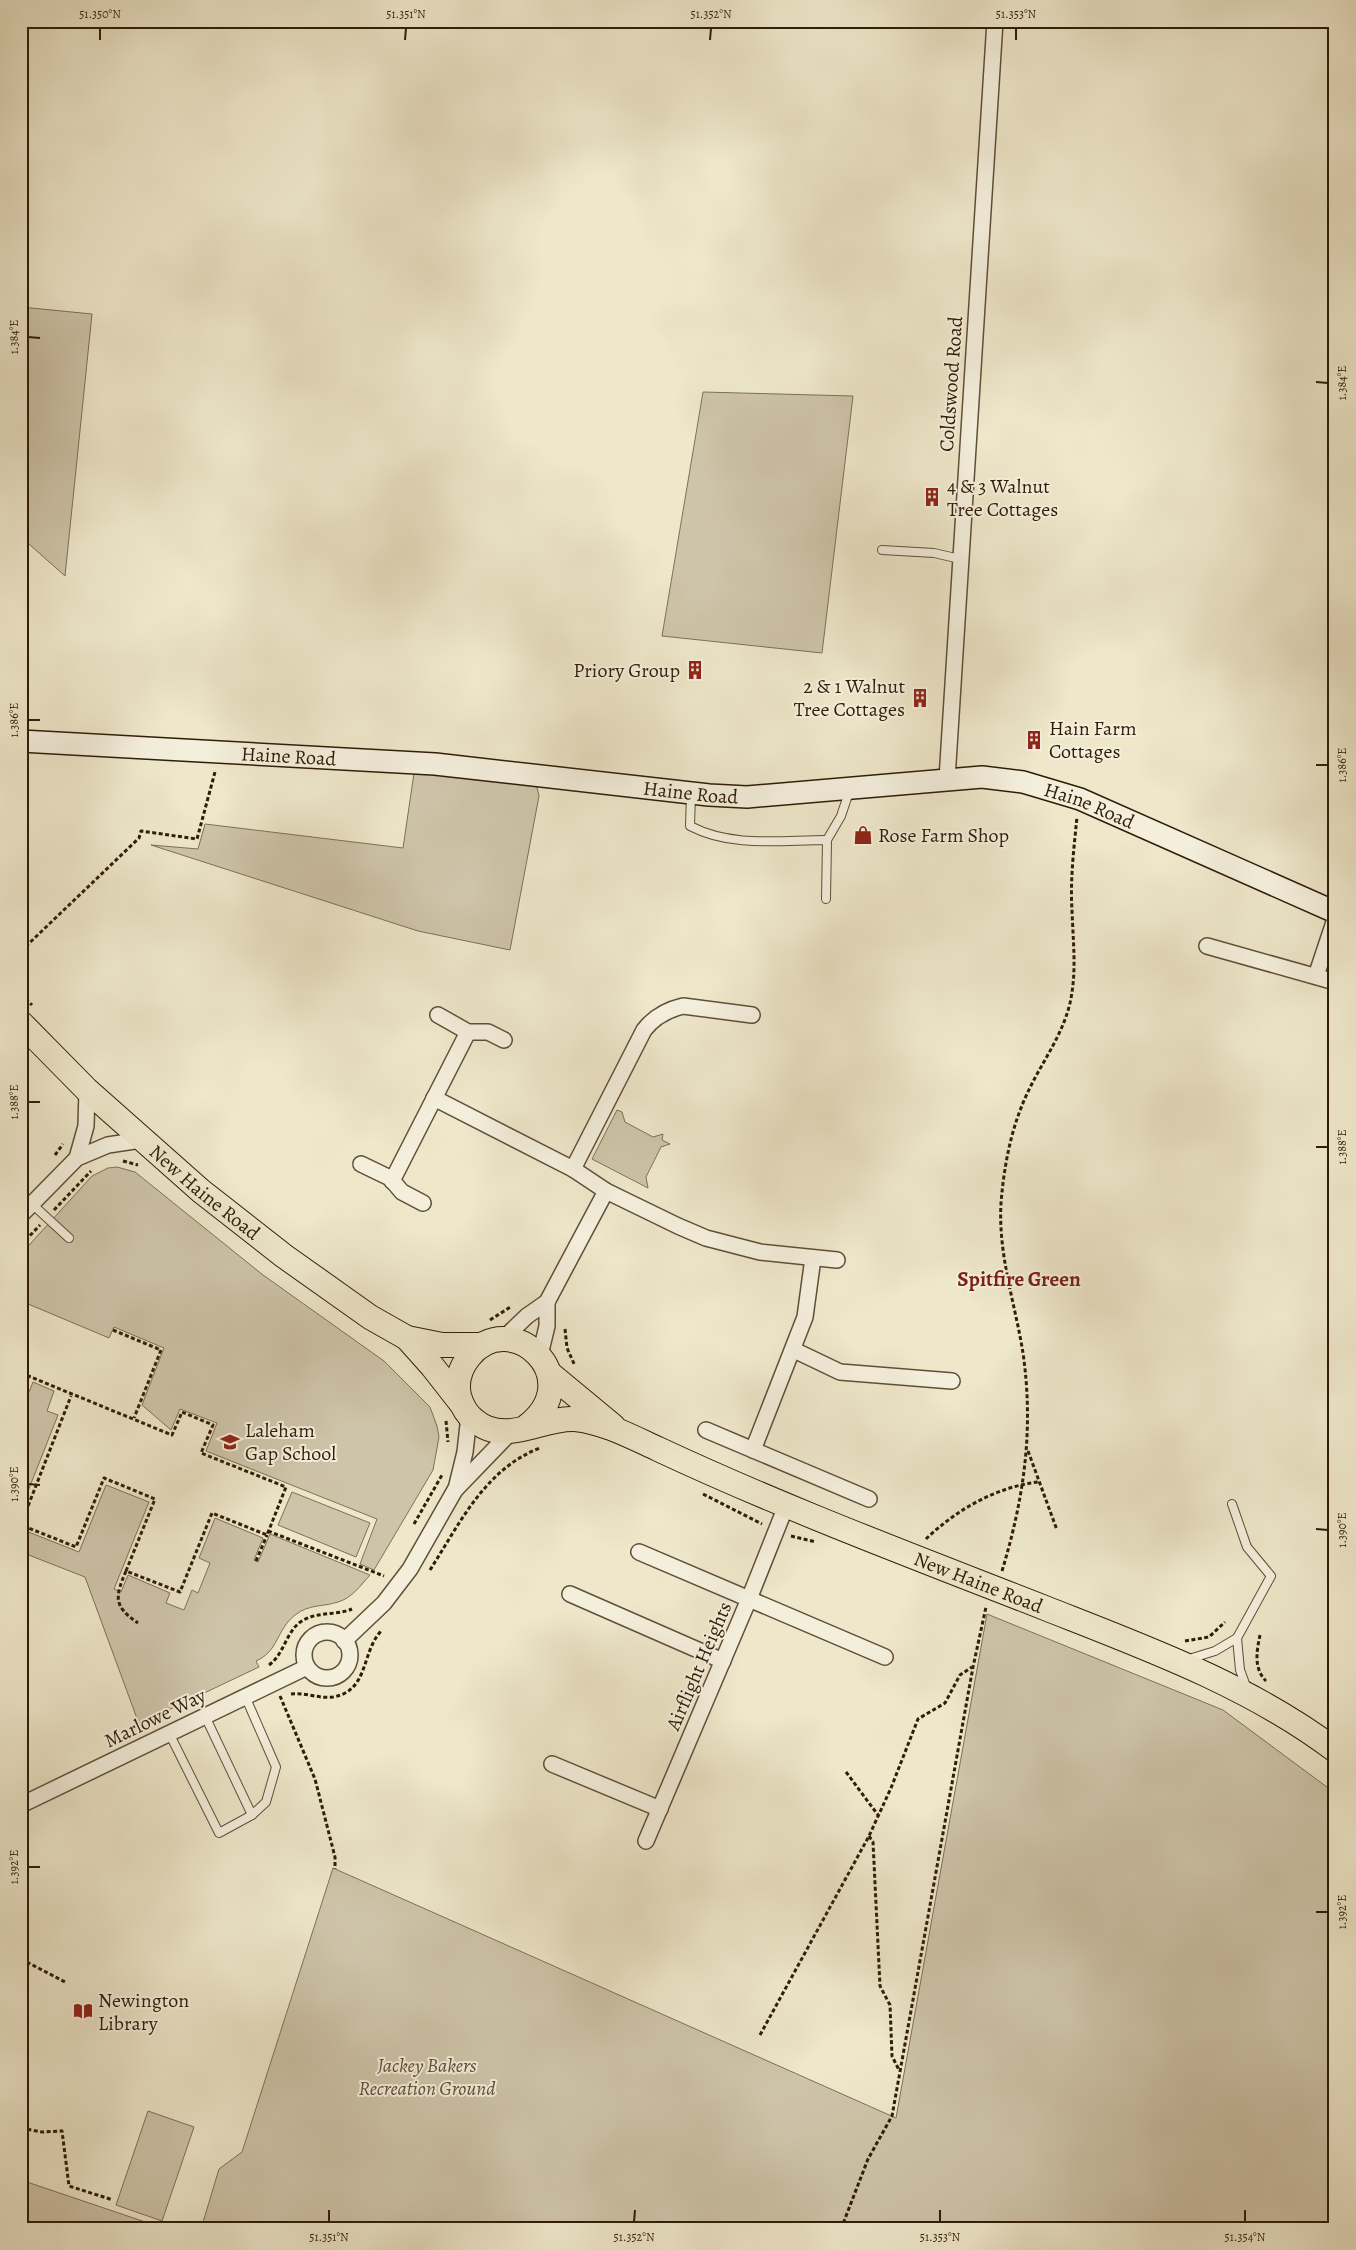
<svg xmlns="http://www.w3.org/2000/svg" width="1356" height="2250" font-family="Alegreya,serif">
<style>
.green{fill:#cec4a9;stroke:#7e7058}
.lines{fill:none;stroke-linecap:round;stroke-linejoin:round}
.lane-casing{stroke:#5f4f37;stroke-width:10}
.street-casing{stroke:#5f4f37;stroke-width:18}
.secondary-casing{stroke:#2f1c06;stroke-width:24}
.primary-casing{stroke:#2f1c06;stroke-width:26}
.path{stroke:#2f1c06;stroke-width:3;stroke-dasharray:4 2.5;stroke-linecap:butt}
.lane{stroke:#f4efdd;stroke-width:8}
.street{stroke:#f4efdd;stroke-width:15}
.secondary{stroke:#f4efdd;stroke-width:21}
.primary{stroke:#eee7ca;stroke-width:24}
.ticks{fill:none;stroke:#2f1c06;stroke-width:2}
.labels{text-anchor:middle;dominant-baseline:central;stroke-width:4;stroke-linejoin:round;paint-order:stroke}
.street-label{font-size:20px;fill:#2f1c06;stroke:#f4efdd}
.poi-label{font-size:20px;fill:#2f1c06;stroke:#f4efdd;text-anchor:start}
.park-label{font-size:20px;font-style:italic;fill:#5f4e37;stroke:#f4efdd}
.neighbourhood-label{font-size:21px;font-weight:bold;fill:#7a1f14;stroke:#f4efdd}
.neatline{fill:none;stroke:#2f1c06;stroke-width:2}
.ticks-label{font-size:12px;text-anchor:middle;fill:#2f1c06}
</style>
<rect width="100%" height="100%" fill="#eee7ca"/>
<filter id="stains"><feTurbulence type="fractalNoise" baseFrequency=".004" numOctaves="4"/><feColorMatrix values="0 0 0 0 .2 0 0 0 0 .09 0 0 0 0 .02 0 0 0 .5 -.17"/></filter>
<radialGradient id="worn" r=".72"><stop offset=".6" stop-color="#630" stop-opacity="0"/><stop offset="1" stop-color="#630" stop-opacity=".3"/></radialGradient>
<g class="green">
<path d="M21,307L92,314L65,576L21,537Z"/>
<path d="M703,392L853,396L822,653L662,636Z"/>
<path d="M414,773L536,783L539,796L510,950L418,931L151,845L198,849L205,824L403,848Z"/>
<path d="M617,1110L622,1112L625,1122L653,1137L663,1134L662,1140L670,1144L661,1147L646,1177L648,1188L592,1159Z"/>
<path d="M117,1167L135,1172L263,1275L384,1361L430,1407L437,1426L439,1437L433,1470L374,1570L360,1564L377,1519L206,1451L217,1423L180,1409L171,1430L142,1405L164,1348L114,1327L109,1338L21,1301V1254L92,1176L108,1168Z"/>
<path d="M33,1382L54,1391L47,1411L58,1415L21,1509V1395L27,1397Z"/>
<path d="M106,1485L149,1502L114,1589L121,1592L128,1575L170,1593L166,1603L184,1610L192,1590L198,1593L210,1563L199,1558L215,1518L263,1538L254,1560L258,1562L270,1534L370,1575C361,1585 352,1598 338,1602C323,1607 309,1604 295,1615C276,1630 279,1651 256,1661L259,1667L139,1724L85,1577L21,1552V1529L79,1552Z"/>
<path d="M292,1492L370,1523L356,1557L278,1525Z"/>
<path d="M987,1614L1223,1710L1335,1793V2229H201L219,2169L242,2152L333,1868L896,2118Z"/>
<path d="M148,2111L194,2127L162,2221L116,2205Z"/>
<path d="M24,2181L160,2227L159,2229H21V2190Z"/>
</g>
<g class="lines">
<g class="lane-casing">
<g id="lane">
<path d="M882,550L934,553L960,559"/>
<path d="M691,795L690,826C732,848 781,840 827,840L826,899"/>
<path d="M827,840L841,816L850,789"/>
<path d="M32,1204L69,1238"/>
<path d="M1232,1504L1247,1547L1271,1576L1237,1638L1240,1670L1247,1689"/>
<path d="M1189,1659L1215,1651L1237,1638"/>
<path d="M205,1716L252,1815L266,1802L276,1767L245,1696"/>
<path d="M169,1733L219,1833L252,1815"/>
</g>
</g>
<g class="street-casing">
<g id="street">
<path d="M947,779L995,21"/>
<path d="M1207,946L1335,982"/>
<path d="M1316,976L1335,919"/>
<path d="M438,1015L468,1032H488L504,1040"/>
<path d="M434,1098L573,1169L606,1191L678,1226L706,1238L760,1252L837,1260"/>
<path d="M77,1158L86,1126L87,1090"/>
<path d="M361,1164L390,1178L402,1192L423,1203"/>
<path d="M573,1169L644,1030C654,1017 666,1010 683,1006L752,1015"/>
<path d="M392,1181L468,1032"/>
<path d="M21,1215L77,1158L108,1145L141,1140"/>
<path d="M503,1339L527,1316L547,1302L606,1191"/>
<path d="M794,1350L840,1372L952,1381"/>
<path d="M540,1355L547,1326V1302"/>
<path d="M706,1430L869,1499"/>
<path d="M753,1450L805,1317L813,1258"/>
<path d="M456,1489L465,1452L469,1416"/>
<path d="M639,1552L885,1657"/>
<path d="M570,1594L723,1661"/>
<circle cx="327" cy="1655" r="23"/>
<path d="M344,1641L384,1603L410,1569L455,1490L511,1432"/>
<path d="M552,1764L660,1809"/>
<path d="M21,1805L307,1667"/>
<path d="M646,1841L749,1599L786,1506"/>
</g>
</g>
<g class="secondary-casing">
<g id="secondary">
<path id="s1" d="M21,741L435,764L709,795L747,797L982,777L1023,782L1080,799L1335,912"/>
</g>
</g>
<g class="primary-casing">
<g id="primary">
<path id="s2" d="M21,1023L87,1090L201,1191L284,1256L370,1317L407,1338L432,1366L461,1403"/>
<path d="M407,1338L442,1345H482"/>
<path d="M549,1373L613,1426"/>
<path id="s3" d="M526,1427C591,1378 510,1305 469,1357C460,1368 456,1382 459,1396C462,1406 466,1414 474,1420C505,1447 541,1417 575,1419C604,1422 632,1437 658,1449C784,1508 915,1557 1045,1608C1144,1647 1249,1685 1335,1750"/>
</g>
</g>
<g class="path">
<path d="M21,951L139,838L141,831L197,839L215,772"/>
<path d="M21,994L32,1005"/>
<path d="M55,1155L63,1144"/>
<path d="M123,1161L138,1165"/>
<path d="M54,1210L91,1171"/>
<path d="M21,1245L40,1225"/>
<path d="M490,1320L512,1306"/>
<path d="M565,1329L567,1348L575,1366"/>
<path d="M113,1330L161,1350L134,1418"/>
<path d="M21,1373L172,1435L182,1412L213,1425L201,1453L286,1487L267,1535L212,1513L180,1592L126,1571L155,1499L104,1478L76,1547L21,1525"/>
<path d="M446,1421L448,1442"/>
<path d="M1028,1451L1057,1530"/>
<path d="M703,1494L762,1524"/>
<path d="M21,1524L71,1396"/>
<path d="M414,1524L442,1475"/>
<path d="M268,1531L384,1576"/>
<path d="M791,1536L816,1542"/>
<path d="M926,1539C956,1510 996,1487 1038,1482"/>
<path d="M256,1561L267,1535"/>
<path d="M430,1570C460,1523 485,1469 540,1448"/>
<path d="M126,1571C115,1597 113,1606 138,1623"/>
<path d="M1002,1571C1024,1498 1034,1430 1023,1353C1015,1303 998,1255 1001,1203C1004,1166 1011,1128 1027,1094C1041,1063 1062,1037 1070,1003C1077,972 1073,942 1072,910C1070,880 1074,847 1077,817"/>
<path d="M1260,1635C1257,1650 1253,1668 1266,1681"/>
<path d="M1185,1641L1209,1637L1225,1622"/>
<path d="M269,1665C284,1654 285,1635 299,1623C314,1611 335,1616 352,1609"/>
<path d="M291,1694C305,1692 319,1699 333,1697C369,1691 361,1653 381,1631"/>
<path d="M280,1696L315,1779L335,1857V1869"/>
<path d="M21,1770L27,1782"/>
<path d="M846,1772L878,1815"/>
<path d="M869,1836L873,1842L880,1986L890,2005L892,2056L899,2070"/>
<path d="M21,1959L67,1983"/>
<path d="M760,2035L869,1836L891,1788L918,1719L945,1703L960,1675L972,1667"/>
<path d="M21,2128L42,2132L62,2131L69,2186L113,2200"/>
<path d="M841,2229L868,2159L892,2116L973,1667L986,1607"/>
</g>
<use href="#lane" class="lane"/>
<use href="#street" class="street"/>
<use href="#secondary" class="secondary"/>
<use href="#primary" class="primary"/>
</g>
<path class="ticks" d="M100,40V28M405,40L406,28M710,40L711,28M1016,40V28M28,337L40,338M1316,382L1328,383M28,720H40M1316,765H1328M28,1102H40M1316,1147H1328M28,1484L40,1485M1316,1529L1328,1530M28,1867H40M1316,1912H1328M329,2222V2210M634,2222L635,2210M940,2222V2210M1245,2222V2210"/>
<defs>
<g id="building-bare" transform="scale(1.5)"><path d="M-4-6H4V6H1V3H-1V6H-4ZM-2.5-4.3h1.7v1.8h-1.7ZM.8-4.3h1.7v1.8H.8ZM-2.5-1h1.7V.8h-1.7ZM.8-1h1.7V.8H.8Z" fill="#8f2418" stroke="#f4efdd" stroke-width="2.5" paint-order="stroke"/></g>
<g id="shop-bare" transform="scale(1.5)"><path d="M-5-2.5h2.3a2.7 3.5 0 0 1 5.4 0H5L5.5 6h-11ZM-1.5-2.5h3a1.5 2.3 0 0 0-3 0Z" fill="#8f2418" stroke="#f4efdd" stroke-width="2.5" paint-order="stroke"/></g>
<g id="school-bare" transform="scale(1.5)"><path d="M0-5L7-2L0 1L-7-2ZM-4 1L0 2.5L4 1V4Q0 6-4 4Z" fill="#8f2418" stroke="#f4efdd" stroke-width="2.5" paint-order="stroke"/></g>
<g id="library-bare" transform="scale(1.5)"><path d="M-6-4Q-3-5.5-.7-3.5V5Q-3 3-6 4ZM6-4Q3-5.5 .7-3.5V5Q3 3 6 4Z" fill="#8f2418" stroke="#f4efdd" stroke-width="2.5" paint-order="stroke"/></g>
</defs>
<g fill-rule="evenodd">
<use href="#building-bare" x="932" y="497"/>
<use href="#building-bare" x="695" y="670"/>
<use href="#building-bare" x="920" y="698"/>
<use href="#building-bare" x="1034" y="740"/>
<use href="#shop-bare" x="863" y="835"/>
<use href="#school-bare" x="230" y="1442"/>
<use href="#library-bare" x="83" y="2011"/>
</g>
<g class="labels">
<g class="street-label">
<text transform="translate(951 384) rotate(-86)">Coldswood Road</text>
<text stroke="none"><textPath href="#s1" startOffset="268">Haine Road</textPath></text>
<text stroke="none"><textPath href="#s1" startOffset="672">Haine Road</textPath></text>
<text stroke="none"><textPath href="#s1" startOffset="1076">Haine Road</textPath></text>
<text stroke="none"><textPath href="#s2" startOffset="250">New Haine Road</textPath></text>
<text stroke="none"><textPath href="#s3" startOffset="774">New Haine Road</textPath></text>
<text transform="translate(699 1666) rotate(-67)">Airflight Heights</text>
<text transform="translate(155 1718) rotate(-26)">Marlowe Way</text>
</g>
<g class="poi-label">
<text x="947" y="486">4 &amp; 3 Walnut<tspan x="947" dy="23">Tree Cottages</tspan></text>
<text x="680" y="670" text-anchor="end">Priory Group</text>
<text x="905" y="686" text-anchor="end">2 &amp; 1 Walnut<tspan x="905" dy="23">Tree Cottages</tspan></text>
<text x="1049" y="728">Hain Farm<tspan x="1049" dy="23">Cottages</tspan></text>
<text x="878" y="835">Rose Farm Shop</text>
<text x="245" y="1430">Laleham<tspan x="245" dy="23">Gap School</tspan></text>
<text x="98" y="2000">Newington<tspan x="98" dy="23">Library</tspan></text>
</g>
<g class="park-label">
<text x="427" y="2065">Jackey Bakers<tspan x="427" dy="23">Recreation Ground</tspan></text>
</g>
<g class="neighbourhood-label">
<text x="1019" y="1279">Spitfire Green</text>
</g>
</g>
<rect width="1356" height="2250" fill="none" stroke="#eee7ca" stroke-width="55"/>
<rect x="28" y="28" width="1300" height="2194" class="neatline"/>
<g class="ticks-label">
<text x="100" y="18">51.350°N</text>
<text x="406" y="18">51.351°N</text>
<text x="711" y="18">51.352°N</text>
<text x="1016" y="18">51.353°N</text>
<text transform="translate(14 337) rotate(-90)" y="4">1.384°E</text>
<text transform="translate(1342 383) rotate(-90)" y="4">1.384°E</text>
<text transform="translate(14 720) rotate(-90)" y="4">1.386°E</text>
<text transform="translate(1342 765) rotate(-90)" y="4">1.386°E</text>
<text transform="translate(14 1102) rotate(-90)" y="4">1.388°E</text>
<text transform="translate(1342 1147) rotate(-90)" y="4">1.388°E</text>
<text transform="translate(14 1484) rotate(-90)" y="4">1.390°E</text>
<text transform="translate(1342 1530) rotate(-90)" y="4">1.390°E</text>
<text transform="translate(14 1867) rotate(-90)" y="4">1.392°E</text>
<text transform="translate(1342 1912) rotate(-90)" y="4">1.392°E</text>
<text x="329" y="2241">51.351°N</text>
<text x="634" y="2241">51.352°N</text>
<text x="940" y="2241">51.353°N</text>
<text x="1245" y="2241">51.354°N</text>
</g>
<rect width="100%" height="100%" filter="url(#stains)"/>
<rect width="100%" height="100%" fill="url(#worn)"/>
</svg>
